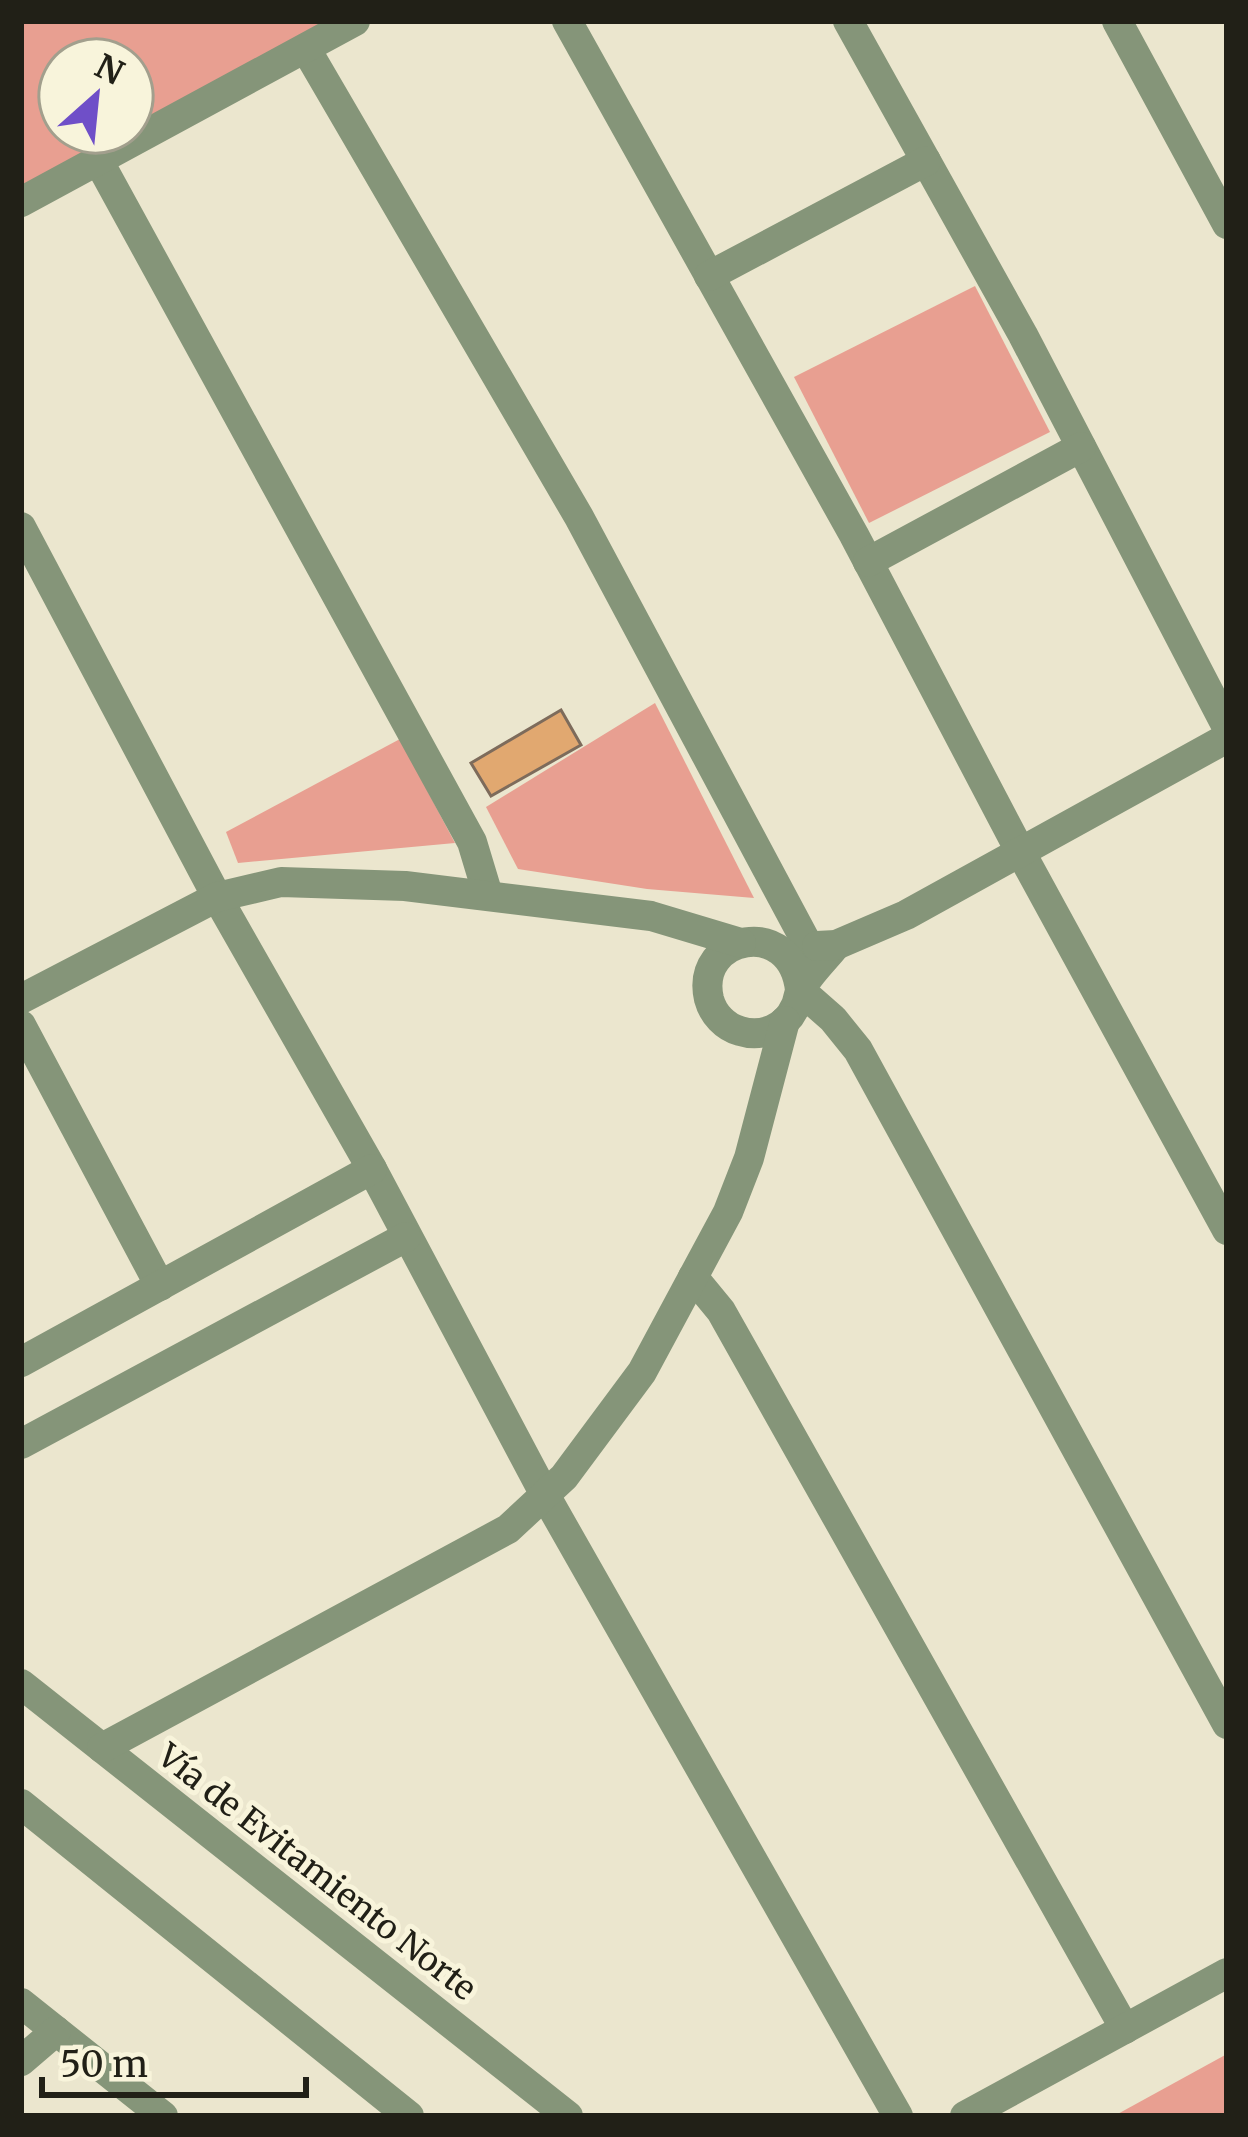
<svg xmlns="http://www.w3.org/2000/svg" width="1248" height="2137" font-family="Merriweather,serif">
<style>
.green{fill:#e89f91}
.building{fill:#e1a870;stroke:#7d6b5b;stroke-width:3}
.lines{fill:none;stroke-linecap:round;stroke-linejoin:round}
.minor{stroke:#859579;stroke-width:30}
.labels{text-anchor:middle;dominant-baseline:central;stroke-width:10;stroke-linejoin:round;paint-order:stroke}
.street-label{font-size:33px;fill:#212017;stroke:#f8f4db}
</style>
<rect width="100%" height="100%" fill="#ebe6ce"/>
<g class="green">
<path d="M21,21H329L132,131V60H60V132H129L21,192Z"/>
<path d="M975,286L1050,432L869,523L794,377Z"/>
<path d="M655,703L754,898L647,889L518,869L486,807Z"/>
<path d="M400,739L455,843L238,863L226,832Z"/>
<path d="M1227,2054V2116H1114Z"/>
</g>
<path class="building" d="M561,710L581,745L491,796L471,763Z"/>
<g class="lines">
<g class="minor">
<path d="M567,21L854,535L1020,851L1227,1230"/>
<path d="M848,21L1023,335L1227,727"/>
<path d="M1117,21L1227,224"/>
<path d="M306,49L579,517L809,947"/>
<path d="M98,160L472,842L488,895"/>
<path d="M21,202L355,21"/>
<path d="M709,276L926,161"/>
<path d="M21,527L217,897L372,1169L545,1495L898,2116"/>
<path d="M868,562L1081,447"/>
<path d="M836,945C825,959 809,974 801,989C798,995 798,1002 795,1007C786,1028 762,1038 740,1031C725,1027 713,1014 709,999C694,935 792,915 800,990L833,1019L858,1050L1227,1724"/>
<path d="M817,946L836,945L906,915L1227,738"/>
<path d="M21,999L217,897L281,882L405,886L651,916L741,943"/>
<path d="M21,1025L160,1286"/>
<path d="M693,1277L721,1311L1125,2029"/>
<path d="M21,1362L372,1169"/>
<path d="M21,1444L406,1237"/>
<path d="M21,1684L568,2116"/>
<path d="M102,1748L508,1529L564,1477L642,1372L728,1212L749,1158L785,1021"/>
<path d="M21,1804L409,2116"/>
<path d="M21,2003L163,2116"/>
<path d="M21,2061L56,2031"/>
<path d="M965,2116L1227,1973"/>
</g>
</g>
<g class="labels">
<g class="street-label">
<text transform="translate(317 1872) rotate(38)">Vía de Evitamiento Norte</text>
</g>
</g>
<rect width="1248" height="2137" fill="none" stroke="#212017" stroke-width="48"/>
<g transform="translate(96 96) rotate(27)"><circle r="57" fill="#f8f4db" stroke="#a29f8d" stroke-width="3"/>
<path d="M0-9L21 45L0 30L-21 45Z" fill="#6f4fc8"/>
<text y="-18" font-size="33" font-weight="bold" text-anchor="middle" fill="#212017">N</text>
</g>
<path d="M42 2077v18h264v-18" fill="none" stroke="#212017" stroke-width="6"/>
<text x="60" y="2077" font-size="36" fill="#212017" stroke="#f8f4db" stroke-width="9" paint-order="stroke">50 m</text>
</svg>
